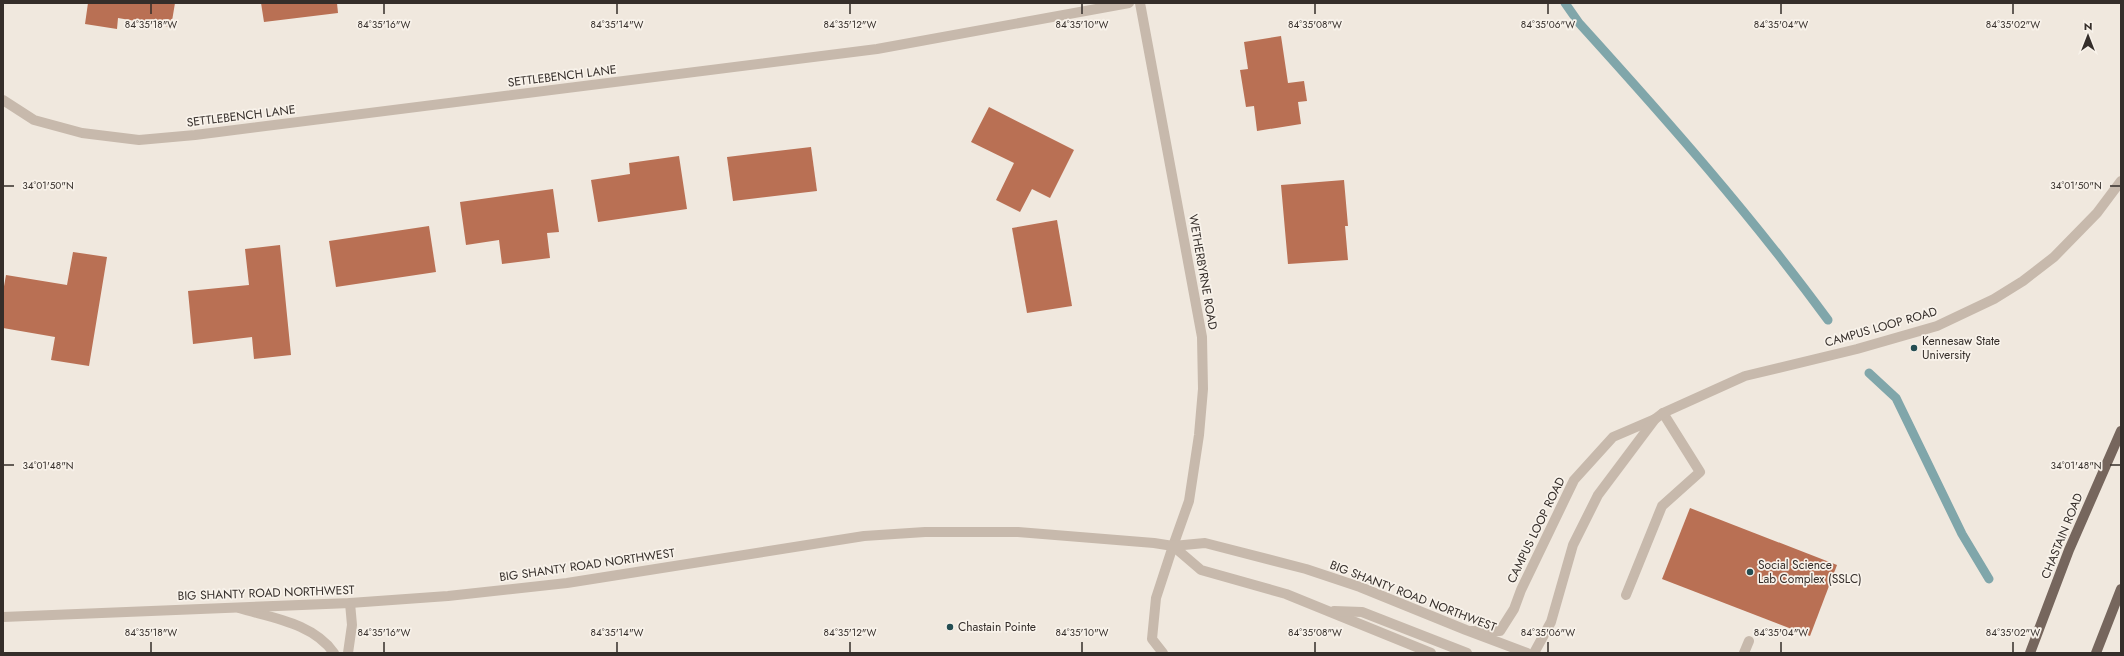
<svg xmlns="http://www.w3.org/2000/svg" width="2124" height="656" font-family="Jost,sans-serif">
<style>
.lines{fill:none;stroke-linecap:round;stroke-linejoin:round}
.stream{stroke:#80a6aa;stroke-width:9}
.building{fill:#b97054}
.service{stroke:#c7b9ac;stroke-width:10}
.minor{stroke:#c7b9ac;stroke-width:10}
.tertiary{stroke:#c7b9ac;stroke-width:10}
.primary{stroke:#76665d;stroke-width:10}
.ticks{fill:none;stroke:#352e2a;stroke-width:1.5}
.poi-dot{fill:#244d52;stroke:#f8f2ea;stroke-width:1.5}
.labels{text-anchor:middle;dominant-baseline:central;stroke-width:3.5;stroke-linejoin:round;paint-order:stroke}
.street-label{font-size:12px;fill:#352e2a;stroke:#f8f2ea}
.poi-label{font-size:12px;fill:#352e2a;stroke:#f8f2ea;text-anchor:start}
.ticks-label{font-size:10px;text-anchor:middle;fill:#352e2a;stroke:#f8f2ea;stroke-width:3.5;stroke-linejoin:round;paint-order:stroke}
</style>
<rect width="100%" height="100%" fill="#f0e8de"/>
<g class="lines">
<g class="stream">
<path d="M1565,3L1579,23C1666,119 1751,215 1828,320"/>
<path d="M1869,373L1896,398L1962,534L1989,579"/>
</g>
</g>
<g class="building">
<path d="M88,3H175L171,27L118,18L117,29L85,24Z"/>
<path d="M261,3H337L338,13L264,22Z"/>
<path d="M1281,36L1288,83L1304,81L1307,101L1298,102L1301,124L1257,131L1254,106L1246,107L1240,70L1248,69L1244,42Z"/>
<path d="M989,107L1074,150L1050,198L1032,189L1020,212L996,200L1014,163L971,142Z"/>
<path d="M811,147L817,191L733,201L727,157Z"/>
<path d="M679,156L687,209L598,222L591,180L630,174L629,163Z"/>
<path d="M1344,180L1348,226H1345L1348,260L1288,264L1281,185Z"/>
<path d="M553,189L559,232L547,233L550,258L502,264L499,240L466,245L460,202Z"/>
<path d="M1057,220L1072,306L1027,313L1012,228Z"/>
<path d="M429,226L436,272L336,287L329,241Z"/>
<path d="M280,245L291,355L254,359L252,337L193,344L188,291L249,285L245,249Z"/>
<path d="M73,252L107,257L89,366L51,360L55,337L3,328V292L6,275L67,285Z"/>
<path d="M1690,508L1837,565L1810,636L1662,579Z"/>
</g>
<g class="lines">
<g class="service">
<path d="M1626,595L1662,506L1700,472L1663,413"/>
<path d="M239,608C272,618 313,623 334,653"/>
<path d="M348,653L352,625L350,603"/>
<path d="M1163,653L1152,639L1156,598L1173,546"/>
<path d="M1744,653L1749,641"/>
</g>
<g class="minor">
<path d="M1140,3L1202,337L1203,389L1199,435L1189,501L1173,546"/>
<path d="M3,100L34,120L82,133L139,140L195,135L877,49L1129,3"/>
<path d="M1471,631H1500L1514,609L1521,590L1574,480L1613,437L1655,419"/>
<path d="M1534,653L1551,622L1573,545L1598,495L1655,419L1663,413L1745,376L1857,349L1937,326L1994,299L2023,281L2054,257L2097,213L2121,181"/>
</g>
<g class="tertiary">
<path d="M1173,546L1201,570L1286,594L1431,653"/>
<path d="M1334,611L1362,612L1467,653"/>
<path d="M3,617L350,603L448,596L567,583L864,536L925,532H1018L1154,543L1173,546L1205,543L1306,569L1360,587L1466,630L1527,653"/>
</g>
<g class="primary">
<path d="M2030,653L2069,550L2121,431"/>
<path d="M2096,653L2121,589"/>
</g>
</g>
<path class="ticks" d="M151,4V14M384,4V14M617,4V14M850,4V14M1082,4V14M1315,4V14M1548,4V14M1781,4V14M2013,4V14M4,186H14M2110,186H2120M4,465H14M2110,465H2120M151,642V652M384,642V652M617,642V652M850,642V652M1082,642V652M1315,642V652M1548,642V652M1781,642V652M2013,642V652"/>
<g class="poi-dot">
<circle cx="1914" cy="348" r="4"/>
<circle cx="1750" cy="572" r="4"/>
<circle cx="950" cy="627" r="4"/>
</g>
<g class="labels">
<g class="street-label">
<text transform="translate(562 76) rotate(-7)">SETTLEBENCH LANE</text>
<text transform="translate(241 116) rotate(-7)">SETTLEBENCH LANE</text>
<text transform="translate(1203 272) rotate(80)">WETHERBYRNE ROAD</text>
<text transform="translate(1881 327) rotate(-16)">CAMPUS LOOP ROAD</text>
<text transform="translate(1536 530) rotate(-64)">CAMPUS LOOP ROAD</text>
<text transform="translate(2062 536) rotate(-68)">CHASTAIN ROAD</text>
<text transform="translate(587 565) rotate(-8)">BIG SHANTY ROAD NORTHWEST</text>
<text transform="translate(266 593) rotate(-2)">BIG SHANTY ROAD NORTHWEST</text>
<text transform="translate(1413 596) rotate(21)">BIG SHANTY ROAD NORTHWEST</text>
</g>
<g class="poi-label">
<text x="1922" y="341">Kennesaw State<tspan x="1922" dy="14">University</tspan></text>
<text x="1758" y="565">Social Science<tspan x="1758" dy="14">Lab Complex (SSLC)</tspan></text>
<text x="958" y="627">Chastain Pointe</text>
</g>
</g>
<g class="ticks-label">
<text x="151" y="28">84°35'18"W</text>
<text x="384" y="28">84°35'16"W</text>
<text x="617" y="28">84°35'14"W</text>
<text x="850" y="28">84°35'12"W</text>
<text x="1082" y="28">84°35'10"W</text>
<text x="1315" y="28">84°35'08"W</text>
<text x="1548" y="28">84°35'06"W</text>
<text x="1781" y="28">84°35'04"W</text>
<text x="2013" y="28">84°35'02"W</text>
<text x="48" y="189">34°01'50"N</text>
<text x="2076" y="189">34°01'50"N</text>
<text x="48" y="469">34°01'48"N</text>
<text x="2076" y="469">34°01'48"N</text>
<text x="151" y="636">84°35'18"W</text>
<text x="384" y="636">84°35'16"W</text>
<text x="617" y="636">84°35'14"W</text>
<text x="850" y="636">84°35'12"W</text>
<text x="1082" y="636">84°35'10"W</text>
<text x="1315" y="636">84°35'08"W</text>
<text x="1548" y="636">84°35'06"W</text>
<text x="1781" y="636">84°35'04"W</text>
<text x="2013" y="636">84°35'02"W</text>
</g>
<rect width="2124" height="656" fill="none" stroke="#352e2a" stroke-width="8"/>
<g transform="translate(2088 36)" stroke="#f8f2ea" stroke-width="3" paint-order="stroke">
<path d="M0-3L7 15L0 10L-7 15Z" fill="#352e2a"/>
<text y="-6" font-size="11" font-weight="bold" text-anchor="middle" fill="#352e2a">N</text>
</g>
</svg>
